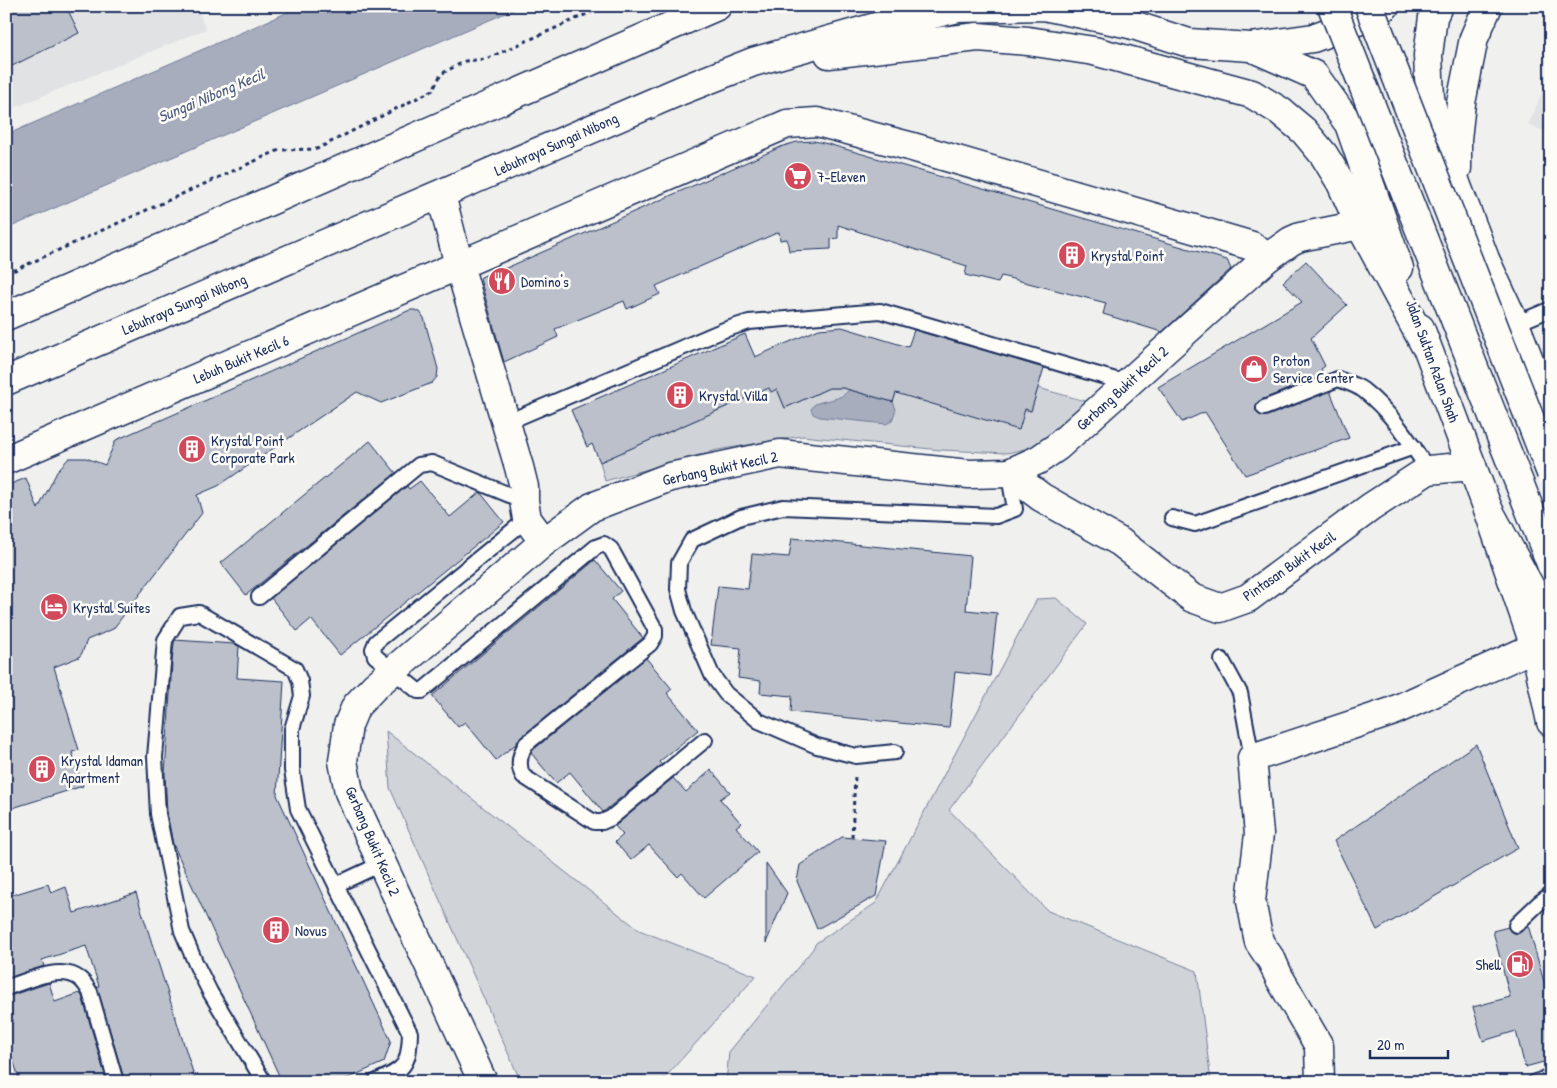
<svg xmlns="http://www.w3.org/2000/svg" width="1557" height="1088" font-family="'Patrick Hand',sans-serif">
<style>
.built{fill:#e0e2e3}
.green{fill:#d0d3d8;stroke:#76819b}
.water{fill:#a7adbd;stroke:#6f7b97}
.building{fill:#bbc0ca;stroke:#1b2f5e}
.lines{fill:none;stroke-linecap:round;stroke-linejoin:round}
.lane-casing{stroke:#1b2f5e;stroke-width:18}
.street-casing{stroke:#1b2f5e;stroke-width:31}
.primary-casing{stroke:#1b2f5e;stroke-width:31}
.highway-casing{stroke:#1b2f5e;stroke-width:31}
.path{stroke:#1b2f5e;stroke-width:3;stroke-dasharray:4 4;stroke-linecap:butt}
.lane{stroke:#fdfcf7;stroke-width:14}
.street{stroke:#fdfcf7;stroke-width:28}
.primary{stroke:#fdfcf7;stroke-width:28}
.highway{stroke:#fdfcf7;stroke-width:28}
.highway-bridge-casing{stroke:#1b2f5e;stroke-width:31;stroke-linecap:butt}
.highway-bridge{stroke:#fdfcf7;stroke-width:28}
.labels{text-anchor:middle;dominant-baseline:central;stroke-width:5;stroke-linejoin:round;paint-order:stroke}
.street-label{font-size:15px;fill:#1b2f5e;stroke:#fdfcf7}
.poi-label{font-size:15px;fill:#1b2f5e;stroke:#fdfcf7;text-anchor:start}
.water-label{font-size:16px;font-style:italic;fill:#4c5b7f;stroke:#fdfcf7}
</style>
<rect width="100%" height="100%" fill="#f0f0ee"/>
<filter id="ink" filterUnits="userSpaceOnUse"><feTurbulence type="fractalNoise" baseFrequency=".02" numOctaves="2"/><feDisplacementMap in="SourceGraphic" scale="10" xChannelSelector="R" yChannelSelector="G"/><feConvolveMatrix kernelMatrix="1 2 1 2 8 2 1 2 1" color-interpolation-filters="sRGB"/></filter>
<g filter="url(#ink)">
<g class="built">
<path d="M6,6H196L206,29L6,111Z"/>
<path d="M1551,72V134L1528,125Z"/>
</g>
<g class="green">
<path d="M760,365L771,391L777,389L785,408L829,388H843L893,402L898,385L1031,411L1038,388L1089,402L1044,440L1029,448L1007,453L941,450L802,436L717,450L605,481L600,462L758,393L749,370Z"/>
<path d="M1056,598L1087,624L949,810L1048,911L1197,971L1211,1082H726L729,1052L812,950L816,943L876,903L1037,599Z"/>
<path d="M386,731L639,930L756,976L661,1082H521L390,788Z"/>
</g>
<g class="water">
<path d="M302,6H522L6,229V135Z"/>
<path d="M849,390L893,402L896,409L892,421L886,424L820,417L813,414L811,409L815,404C827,399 840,401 849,390Z"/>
</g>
<g class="building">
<path d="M6,6H66L79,33L6,69Z"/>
<path d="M814,141L828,144L1227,260L1231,269L1162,332L1103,314L1106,303L1001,276L998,283L965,275L967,266L838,225V238L831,239V249L789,251L787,239L780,240L779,232L656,286L660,294L627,309L624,301L555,329L558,337L504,362L480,279L481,277L488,274L504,269L783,146L797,142Z"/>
<path d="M1306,261L1347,305L1311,338L1325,366L1321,369L1324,375L1261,400L1257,403L1256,411L1259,415L1267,416L1330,391L1349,438L1245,475L1205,412L1182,422L1158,387L1302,302L1283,282Z"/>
<path d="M410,310H415L420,312L424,318L438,369L437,377L432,383L381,403L357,392L218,486L197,495L202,513L113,629L87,640L82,653L79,657L54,667L79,750L72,752L83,786L6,810V486L26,478L38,509L58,470L69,458H86L105,465L116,440Z"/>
<path d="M842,327L908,347L914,330L1044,368L1031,411L1025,409L1019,430L896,393L893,402L843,388H829L785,408L777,389L771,392L769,388L600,462L592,444L587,447L571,410L745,334L755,357L819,329Z"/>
<path d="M370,441L396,473L246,595L221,563Z"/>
<path d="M420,481L450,517L480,492L504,522L340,655L311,619L297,631L271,598L407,486L409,489Z"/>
<path d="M792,538L971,556L966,610L997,613L990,676L955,672L949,728L791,712L792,696L760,693L761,681L738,678L741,648L711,645L718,586L748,589L752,554L789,557Z"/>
<path d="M595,560L621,591L612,599L643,638L521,737L517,743L496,760L465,722L458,727L432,696Z"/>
<path d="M175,640L234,644L239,646L237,678L284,681L277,795L391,1041L384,1062L340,1082H282L173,844L167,813L165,774L172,662L174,643Z"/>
<path d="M646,658L672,689L667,693L698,730L659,762L662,765L603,812L570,772L556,783L531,753L533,750Z"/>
<path d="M1476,744L1518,848L1377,930L1334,841Z"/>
<path d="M711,770L730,792L720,799L741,823L736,827L758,852L704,898L682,873L678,877L649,845L631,860L615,842L623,835L615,826L673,778L686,792Z"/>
<path d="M842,837L886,841L876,896L817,929L797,881L800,865Z"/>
<path d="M766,863L787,893L766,943Z"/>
<path d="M48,884L51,893L66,887L74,913L136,893L196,1082H125L97,987L99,986L86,946L42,960L44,966L6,979V897Z"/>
<path d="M1528,925L1551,1007V1060L1525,1067L1516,1031L1483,1041L1473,1007L1510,997L1493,931L1508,927L1510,931L1518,934Z"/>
<path d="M49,983L55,1002L80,993L82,996L107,1082H20L6,1037V997Z"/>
</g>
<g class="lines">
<g class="lane-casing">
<g id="lane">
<path d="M1515,324L1551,309"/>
<path d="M1264,408L1338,379C1346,382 1356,385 1363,390C1390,411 1410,441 1428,470"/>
<path d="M505,423L724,330L749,322L880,311L1126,383"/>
<path d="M1172,518L1195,524L1414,447"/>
<path d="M527,519L376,642L373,649L375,656L418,691H422L596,547L604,544L611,549L655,629V636L650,644L526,744C520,754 517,765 523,776L594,822H602L611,818L705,740"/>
<path d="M259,597L419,465L432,463L524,501"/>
<path d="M1222,660L1240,693L1252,758"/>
<path d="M895,752L856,756L817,746L759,721L726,694L712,675L684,611L678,589L679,563L692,540L741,517L783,507L996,516L1015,509L1009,476"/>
<path d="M336,885L381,864"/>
<path d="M1516,925L1539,903L1551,894"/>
<path d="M6,988C26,981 61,964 80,979C84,982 87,987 90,992L116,1082"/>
<path d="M264,1082L210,992L196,964L182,931L158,814L155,757L165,640L180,616L199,613L295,669L300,681L302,696L292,729V770L298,809L410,1033C409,1066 405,1069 375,1082"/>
<path d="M1535,1082L1551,1077"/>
</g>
</g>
<g class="street-casing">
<g id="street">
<path d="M441,195L459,265L519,467L524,487V501L527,519L544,542"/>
<path d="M6,460L787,124L817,122L909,146L1252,246L1267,258"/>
<path d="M1009,473L1041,497L1120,542L1192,598L1220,608L1248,598L1371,507L1428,470L1472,466"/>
<path d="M483,1082L349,792L343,761L348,725L356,706L375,686L544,542L592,507L670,477L780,454L969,474L1009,473L1038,460L1057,447L1267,258L1291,241L1300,237L1360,225"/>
<path d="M1320,1082L1319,1046L1279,977L1272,961L1259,942L1251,901L1259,834L1252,758L1391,712L1535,647"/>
</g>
</g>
<g class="primary-casing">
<g id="primary">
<path d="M1438,6L1433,17L1428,55L1430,98L1436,125L1457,186L1485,259L1515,324L1551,416"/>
<path d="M1115,15L1130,24L1189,43L1251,47L1313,38L1371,16L1385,6"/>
<path d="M1251,47L1314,75L1349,124L1399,268"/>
<path d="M829,54L978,37L1028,41L1094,51L1252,94L1280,111L1304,131L1324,155L1341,183L1360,225L1425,345"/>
<path d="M1457,168V139L1461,103L1474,38L1488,6"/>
<path d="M6,316L717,6"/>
<path d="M1420,328L1488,509L1535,647L1551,722"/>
<path d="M6,381L682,90L753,62L876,27L958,8L1044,6L1130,24"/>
</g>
</g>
<g class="highway-casing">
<path id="highway" d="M1488,509L1536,598L1551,640"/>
</g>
<g class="path">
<path d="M6,274L279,150L317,149L433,90L441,74L465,61L486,59L605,6"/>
<path d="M852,837L855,776"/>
</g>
<use href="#lane" class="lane"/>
<use href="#street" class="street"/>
<use href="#primary" class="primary"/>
<use href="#highway" class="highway"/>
<g class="highway-bridge-casing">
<g id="highway-bridge">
<path d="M1332,6L1551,564"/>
<path d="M1369,6L1551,473"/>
</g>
</g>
<use href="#highway-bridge" class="highway-bridge"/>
</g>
</g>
<defs>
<g id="supermarket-disc" transform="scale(1.4375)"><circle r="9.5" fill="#d1495b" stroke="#fdfcf7"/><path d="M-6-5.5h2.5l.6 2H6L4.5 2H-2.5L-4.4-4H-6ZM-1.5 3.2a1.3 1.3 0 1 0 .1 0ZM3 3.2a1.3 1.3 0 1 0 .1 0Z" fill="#fff"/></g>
<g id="building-disc" transform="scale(1.4375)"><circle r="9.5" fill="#d1495b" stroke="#fdfcf7"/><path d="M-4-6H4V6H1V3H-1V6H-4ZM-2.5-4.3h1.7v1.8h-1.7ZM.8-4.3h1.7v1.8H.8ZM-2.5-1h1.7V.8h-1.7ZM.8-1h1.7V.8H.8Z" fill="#fff"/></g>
<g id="restaurant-disc" transform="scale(1.4375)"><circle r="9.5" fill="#d1495b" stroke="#fdfcf7"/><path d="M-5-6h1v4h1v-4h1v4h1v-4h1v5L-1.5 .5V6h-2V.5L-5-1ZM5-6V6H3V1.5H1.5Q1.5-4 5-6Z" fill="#fff"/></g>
<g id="shop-disc" transform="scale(1.4375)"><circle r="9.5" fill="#d1495b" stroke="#fdfcf7"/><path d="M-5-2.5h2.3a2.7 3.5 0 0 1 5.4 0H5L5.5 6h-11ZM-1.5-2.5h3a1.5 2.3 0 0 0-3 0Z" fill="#fff"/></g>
<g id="hotel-disc" transform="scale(1.4375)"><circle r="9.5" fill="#d1495b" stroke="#fdfcf7"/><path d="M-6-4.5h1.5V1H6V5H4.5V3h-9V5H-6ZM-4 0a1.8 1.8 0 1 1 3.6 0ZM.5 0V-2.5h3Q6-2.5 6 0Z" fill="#fff"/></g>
<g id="fuel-disc" transform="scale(1.4375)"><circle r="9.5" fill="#d1495b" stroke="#fdfcf7"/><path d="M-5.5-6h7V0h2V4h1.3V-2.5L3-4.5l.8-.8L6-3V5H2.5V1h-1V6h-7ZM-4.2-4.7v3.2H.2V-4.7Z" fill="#fff"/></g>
</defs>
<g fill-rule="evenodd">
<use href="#supermarket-disc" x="798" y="176"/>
<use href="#building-disc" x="1072" y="255"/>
<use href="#restaurant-disc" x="502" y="281"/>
<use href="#shop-disc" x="1254" y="369"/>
<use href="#building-disc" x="680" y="395"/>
<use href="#building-disc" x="192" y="449"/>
<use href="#hotel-disc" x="54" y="607"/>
<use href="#building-disc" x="42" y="769"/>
<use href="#building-disc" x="276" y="930"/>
<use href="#fuel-disc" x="1520" y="964"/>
</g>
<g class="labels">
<g class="street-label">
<text transform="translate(556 144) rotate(-24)">Lebuhraya Sungai Nibong</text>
<text transform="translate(184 304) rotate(-23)">Lebuhraya Sungai Nibong</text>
<text transform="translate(241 359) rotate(-23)">Lebuh Bukit Kecil 6</text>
<text transform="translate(1433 361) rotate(70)">Jalan Sultan Azlan Shah</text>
<text transform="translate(1122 388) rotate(-42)">Gerbang Bukit Kecil 2</text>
<text transform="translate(720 468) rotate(-12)">Gerbang Bukit Kecil 2</text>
<text transform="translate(1289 566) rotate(-35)">Pintasan Bukit Kecil</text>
<text transform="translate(373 841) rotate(67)">Gerbang Bukit Kecil 2</text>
</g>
<g class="poi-label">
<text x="817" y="176">7-Eleven</text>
<text x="1091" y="255">Krystal Point</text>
<text x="521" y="281">Domino's</text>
<text x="1273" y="360">Proton<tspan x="1273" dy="17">Service Center</tspan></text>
<text x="699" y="395">Krystal Villa</text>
<text x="211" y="440">Krystal Point<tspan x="211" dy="17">Corporate Park</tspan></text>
<text x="73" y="607">Krystal Suites</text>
<text x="61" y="760">Krystal Idaman<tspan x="61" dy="17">Apartment</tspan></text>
<text x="295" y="930">Novus</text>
<text x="1501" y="964" text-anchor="end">Shell</text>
</g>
<g class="water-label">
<text transform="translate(211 95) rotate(-23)">Sungai Nibong Kecil</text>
</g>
</g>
<rect width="1557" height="1088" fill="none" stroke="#fdfcf7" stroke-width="25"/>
<rect x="12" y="12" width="1532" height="1063" fill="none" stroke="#1b2f5e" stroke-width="2" filter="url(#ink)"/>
<path d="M1370 1050v8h78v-8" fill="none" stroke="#1b2f5e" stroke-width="2.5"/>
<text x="1377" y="1050" font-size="15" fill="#1b2f5e" stroke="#fdfcf7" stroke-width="4" paint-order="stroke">20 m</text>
</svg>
